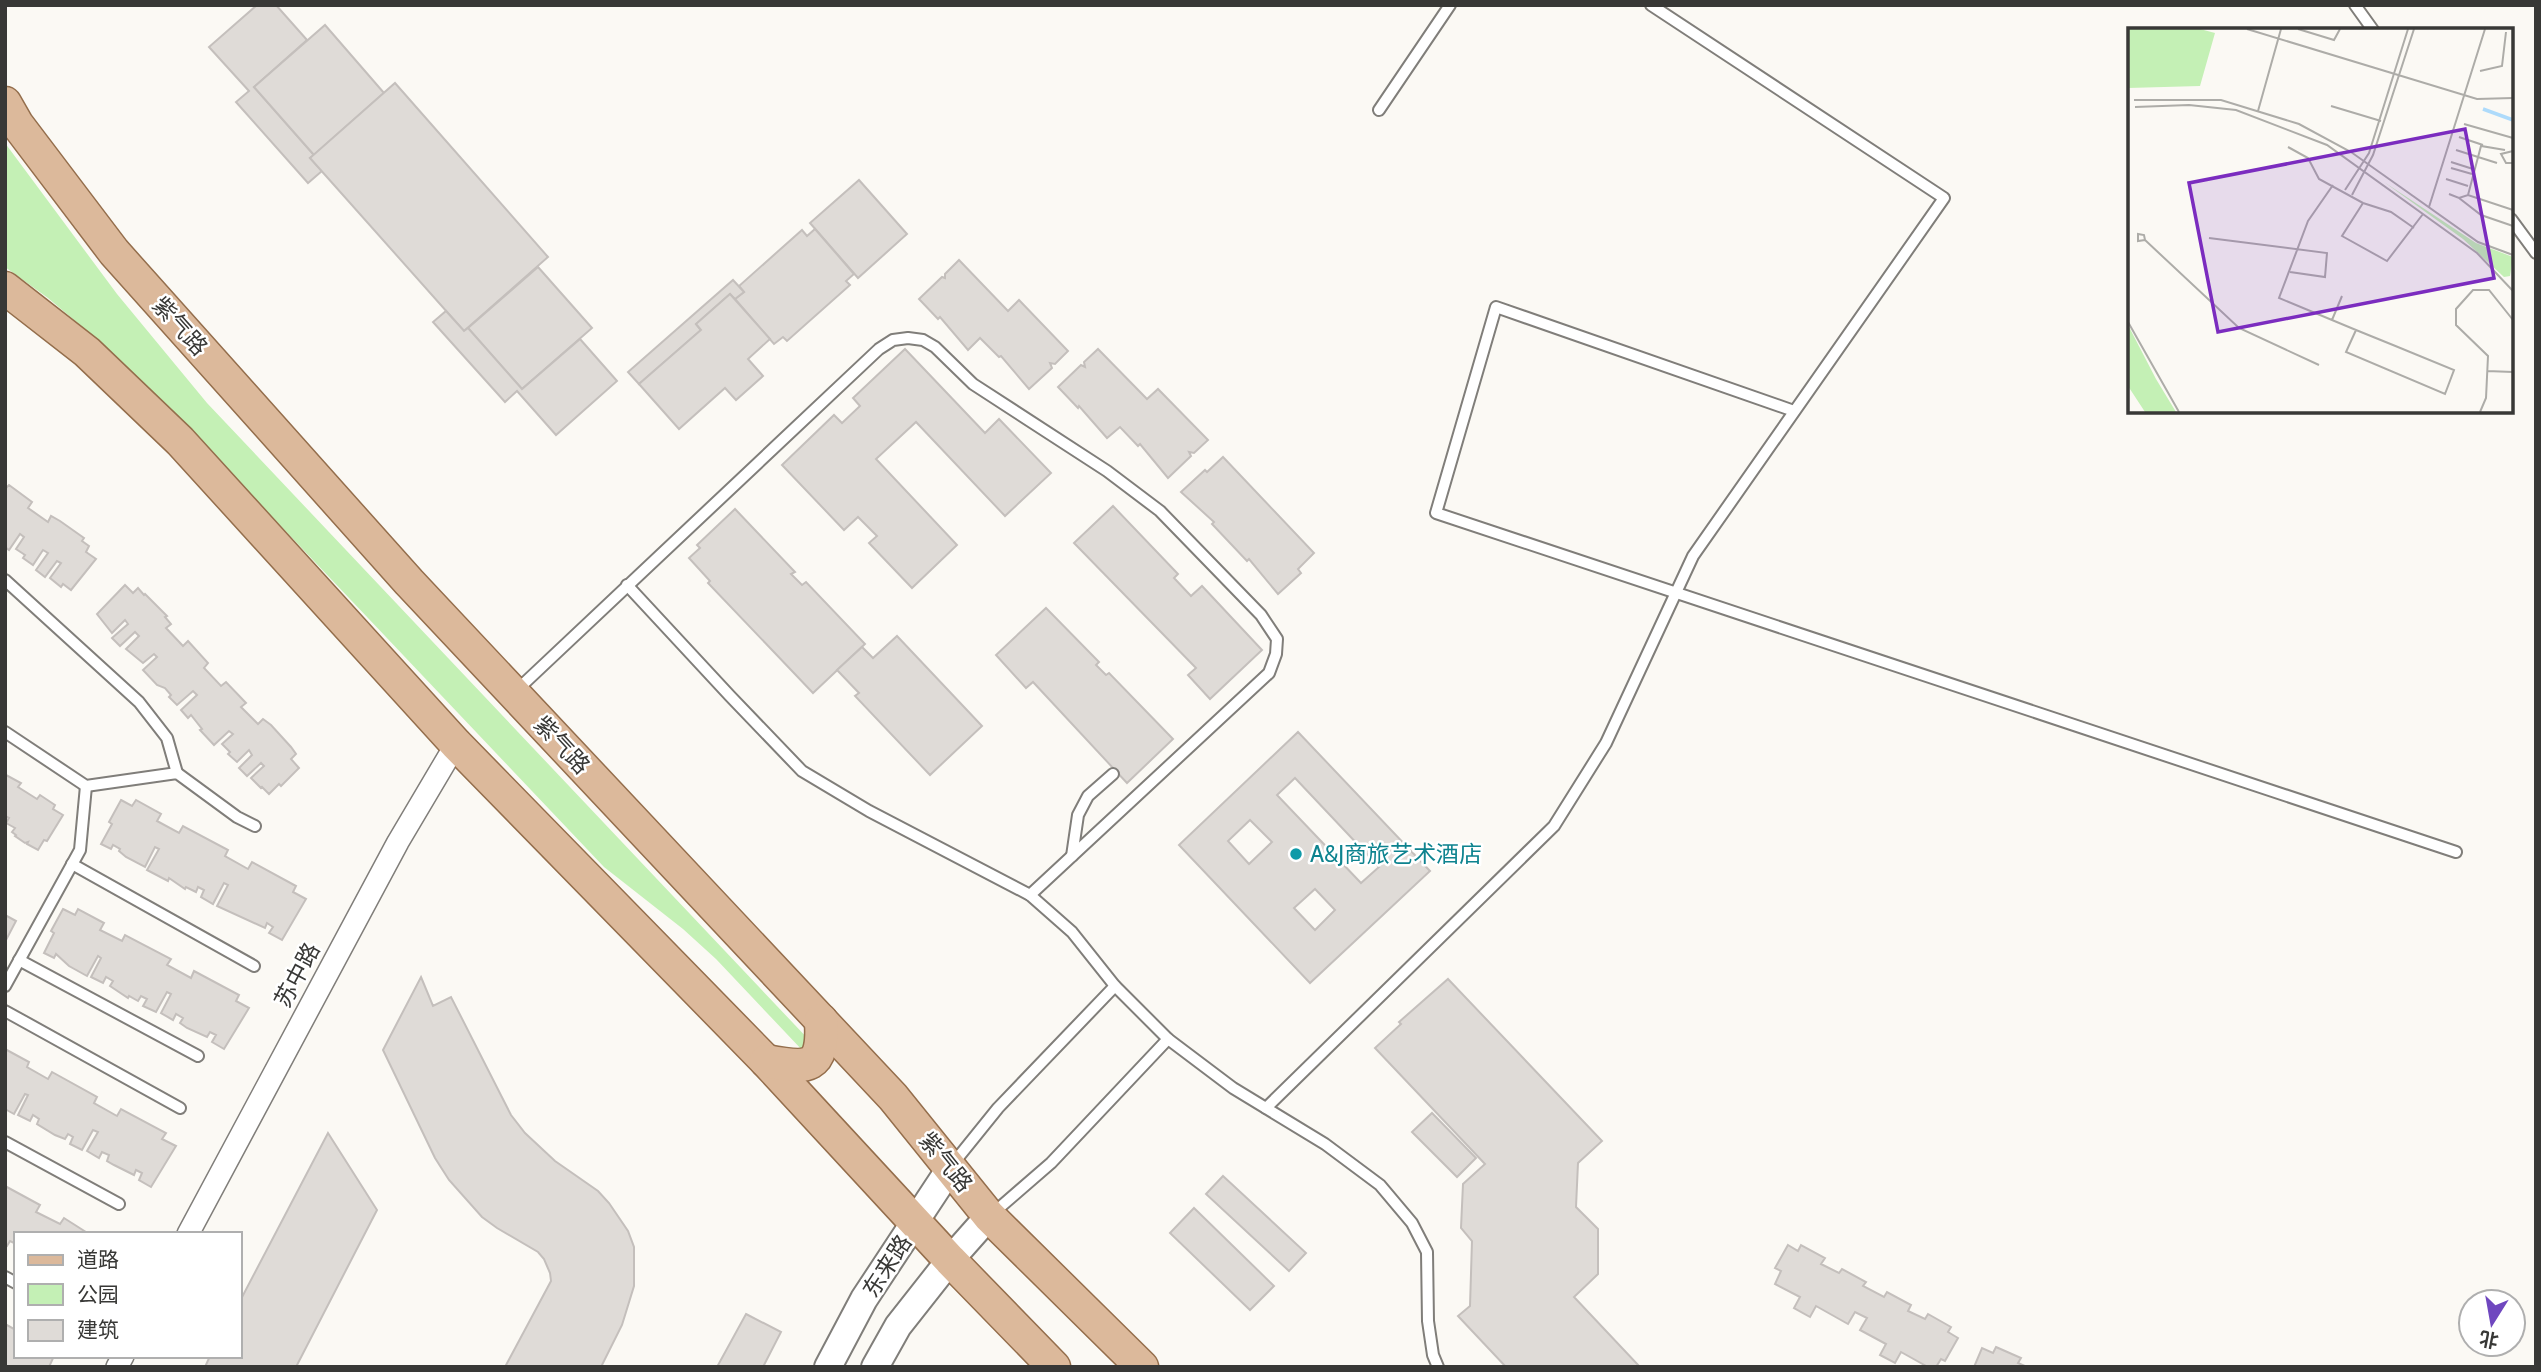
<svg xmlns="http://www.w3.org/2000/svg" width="2541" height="1372" font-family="Cabin,'Noto Sans SC',sans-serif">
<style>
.green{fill:#c4f0b5}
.building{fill:#dfdbd7;stroke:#c4bfbc;stroke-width:2;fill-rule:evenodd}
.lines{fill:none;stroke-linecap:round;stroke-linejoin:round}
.service-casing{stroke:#807e7a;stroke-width:14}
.minor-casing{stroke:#807e7a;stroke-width:24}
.tertiary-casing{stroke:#807e7a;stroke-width:30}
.primary-casing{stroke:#946e4c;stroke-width:35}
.service{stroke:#fff;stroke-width:10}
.minor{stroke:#fff;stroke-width:21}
.tertiary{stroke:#fff;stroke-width:26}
.primary{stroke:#dcb99b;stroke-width:32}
.culture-dot{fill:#0f9aa8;stroke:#fff;stroke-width:2.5}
.labels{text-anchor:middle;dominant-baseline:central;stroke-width:5;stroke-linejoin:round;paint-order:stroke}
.street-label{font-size:23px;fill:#383836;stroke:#fff}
.culture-label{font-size:23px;fill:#0d838f;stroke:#fff;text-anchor:start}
.inset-river{fill:none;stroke:#aedbfb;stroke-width:3.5}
.inset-road{fill:none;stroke:#adaca8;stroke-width:2}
.view{fill:#7b2cbf;fill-opacity:0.15;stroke:#7b2cbf;stroke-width:3.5}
.inset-edge{fill:none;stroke:#383836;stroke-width:3.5}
</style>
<rect width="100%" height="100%" fill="#fbf9f4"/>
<path class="green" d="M5,143L117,294L207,403L811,1042L803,1051L716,959L683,929L604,867L167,406L100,342L48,298L5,267Z"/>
<g class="building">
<path d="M257,5H276L307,40L254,87L314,155L310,158L322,171L308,183L236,102L249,91L209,47Z"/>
<path d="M325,25L384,93L314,155L254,87Z"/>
<path d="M395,83L548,257L464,331L310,158Z"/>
<path d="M859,180L907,234L858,278L810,223Z"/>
<path d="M815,229L854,274L846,281L850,285L787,341L783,337L774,344L735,299L744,292L739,286L802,230L807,236Z"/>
<path d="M959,260L1008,311L1019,300L1068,351L1055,364L1050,363L1052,368L1029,389L1001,356L999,357L980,338L968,350L940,317L938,319L919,299L942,277L945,278V274Z"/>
<path d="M538,267L592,328L522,389L468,328Z"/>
<path d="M733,280L744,292L735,299L730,294L696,324L701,330L639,384L628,372Z"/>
<path d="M730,294L770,339L748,359L763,376L736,400L725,388L679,429L639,384L701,330L696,324Z"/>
<path d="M446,311L464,331L468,328L522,389L580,339L617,381L556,435L517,391L505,402L433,322Z"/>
<path d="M905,349L985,433L999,419L1051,473L1005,516L916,422L876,459L957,545L912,588L869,543L877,536L858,517L844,530L782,465L834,415L842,423L860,406L853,398Z"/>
<path d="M1098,349L1147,399L1158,389L1208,440L1194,453L1189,452L1191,456L1168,478L1140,444L1138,446L1120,427L1107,438L1079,406L1078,408L1058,387L1081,365L1085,367L1084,362Z"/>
<path d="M1223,457L1314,553L1298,569L1301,573L1278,594L1249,559L1247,561L1212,524L1214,522L1181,492L1205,470L1207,472Z"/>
<path d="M9,485L32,502L28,508L48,522L51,516L60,521L84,538L82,541L89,546L86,552L96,559L71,590L63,584L61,587L50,578L61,563L57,561L45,577L36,570L48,553L43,550L33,565L23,558L25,555L16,549L24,537L20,534L9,550L5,547V489Z"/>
<path d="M1113,506L1178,574L1174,578L1191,596L1202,586L1262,650L1210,699L1188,675L1196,668L1074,543Z"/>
<path d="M735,509L795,572L791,574L802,585L806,582L865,644L813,693L708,583L710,581L689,558L700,548L697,545Z"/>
<path d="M125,585L133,593L138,588L144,595L145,594L167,616L165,617L171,624L166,628L183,646L188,641L208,663L204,668L221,686L226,682L246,703L241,707L258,724L263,719L271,725L291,747L296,754L291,759L299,768L281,786L279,784L269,794L262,787L261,788L251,778L264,766L261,763L247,776L239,768L252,755L249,750L237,762L228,754L230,752L222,744L233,734L229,731L214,745L200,730L202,729L191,715L188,718L181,710L197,695L193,691L177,705L169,697L171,695L165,688L157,685L143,670L157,657L154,654L143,663L126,649L139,636L135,632L120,646L112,638L128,624L125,620L112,633L97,614Z"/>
<path d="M1046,608L1099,662L1096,665L1106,675L1109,673L1173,739L1127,783L1033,682L1026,688L996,655Z"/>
<path d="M897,636L982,726L930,775L855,696L859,693L837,670L862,647L873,658Z"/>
<path d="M1298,732L1430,871L1310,983L1179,845ZM1295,778L1379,867L1361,883L1277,795ZM1250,820L1272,842L1249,864L1228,841ZM1315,889L1335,910L1315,930L1294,908Z"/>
<path d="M6,775L21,783L18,787L37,799L40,795L55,805L53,809L63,815L47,841L44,840L38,850L27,844L28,842L25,843L15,836L16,835L12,832L15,828L6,823L9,818L5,816Z"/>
<path d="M121,800L132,806L136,800L161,814L157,821L179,833L183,826L228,850L225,856L248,869L252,862L296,886L293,892L306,899L282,940L269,933L273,927L267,923L265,928L217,906L228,885L224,883L213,904L201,897L204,890L198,887L196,892L186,887L185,889L169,878L168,881L147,870L159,849L155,847L145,867L126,857L119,851L120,849L113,845L111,849L101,844L112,824L109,822Z"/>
<path d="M63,909L75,915L78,909L104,923L100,930L122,941L125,935L171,959L167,965L191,978L194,971L239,995L236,1001L249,1008L224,1049L212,1042L216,1035L210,1032L207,1037L187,1028L180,1023L183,1018L176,1014L173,1020L161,1013L171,994L167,992L156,1012L143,1006L147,999L141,996L138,1001L129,996L128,998L110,986L113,981L106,977L103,983L91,977L101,958L98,956L87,976L69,966L56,954L54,958L44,953L54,933L51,931Z"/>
<path d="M5,915L16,921L5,942Z"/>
<path d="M421,977L433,1006L451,997L511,1115L525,1133L555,1161L598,1191L609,1203L628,1231L634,1247V1286L622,1325L601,1367H505L551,1281L550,1273L544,1259L538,1252L497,1228L482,1217L449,1180L435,1158L383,1050Z"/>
<path d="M1448,979L1602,1141L1578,1163L1576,1207L1598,1229V1274L1574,1297L1640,1367H1506L1458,1316L1470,1306L1472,1241L1461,1228L1463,1184L1485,1164L1375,1048L1401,1024L1399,1022Z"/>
<path d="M5,1049L29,1062L27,1067L48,1079L52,1072L97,1097L94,1103L117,1116L121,1109L166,1133L162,1139L176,1146L151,1187L139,1180L142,1173L136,1170L134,1175L114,1165L107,1161L109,1155L102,1152L99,1158L87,1151L98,1132L93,1130L82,1150L70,1144L73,1137L68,1134L65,1139L55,1135L37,1124L39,1119L33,1115L30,1121L18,1115L28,1095L25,1094L14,1114L5,1109Z"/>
<path d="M1432,1113L1476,1158L1457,1177L1412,1132Z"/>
<path d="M328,1133L377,1210L296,1367H205L210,1356H240V1301Z"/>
<path d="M1223,1176L1306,1253L1289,1271L1206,1194Z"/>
<path d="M5,1186L40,1205L36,1212L60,1224L64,1218L89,1234H16V1244L10,1241L7,1246L5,1245Z"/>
<path d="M1194,1208L1274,1286L1250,1310L1170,1233Z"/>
<path d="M1788,1245L1798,1251L1801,1245L1825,1258L1821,1264L1839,1273L1842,1269L1866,1282L1863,1286L1884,1297L1887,1292L1911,1305L1908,1311L1925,1319L1928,1314L1951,1327L1948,1332L1958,1338L1945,1361L1941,1359L1936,1367H1928L1901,1352L1895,1363L1880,1355L1886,1344L1860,1330L1867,1318L1855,1312L1848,1324L1816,1306L1810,1317L1794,1308L1800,1297L1775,1284L1781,1271L1775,1268Z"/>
<path d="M746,1314L781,1332L763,1367H717Z"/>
<path d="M5,1324L16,1330V1356H54L49,1367H5Z"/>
<path d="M1996,1347L2021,1358L2018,1363L2027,1367H1974L1982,1348L1993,1353Z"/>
</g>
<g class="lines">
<g class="service-casing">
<g id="service">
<path d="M2355,5L2373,30"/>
<path d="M1379,110L1450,5"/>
<path d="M2511,219L2536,253"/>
<path d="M1794,411L1496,307L1436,513L2456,852"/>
<path d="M5,580L139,702L167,738L177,773"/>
<path d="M627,585L730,696L802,771L869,811L1030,895L1072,932L1115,986L1168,1039L1233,1088L1325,1144L1380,1185L1412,1223L1427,1252L1428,1321L1433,1355L1438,1367"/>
<path d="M517,690L879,349L893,340L908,338L923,340L935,347L973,384L1107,471L1160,511L1261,615L1277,639L1276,654L1269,673L1030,895"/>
<path d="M5,732L86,786L177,773L237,817L255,826"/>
<path d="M1072,856L1078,815L1088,796L1113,774"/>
<path d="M72,864L254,966"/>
<path d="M19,960L198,1056"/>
<path d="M5,986L80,850L86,786"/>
<path d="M5,1011L180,1108"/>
<path d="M1266,1108L1554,826L1606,743L1693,556L1944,198L1651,5"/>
<path d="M5,1142L119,1204"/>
<path d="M952,1165L998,1108L1115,986"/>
<path d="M991,1215L1051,1163L1168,1039"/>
<path d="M5,1277L16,1283"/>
</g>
</g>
<g class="minor-casing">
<g id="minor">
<path d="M188,1234L398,842L456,744"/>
<path d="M117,1367L123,1356"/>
</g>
</g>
<g class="tertiary-casing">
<g id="tertiary">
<path d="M828,1367L864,1299L951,1167"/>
<path d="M875,1367L898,1326L950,1260L989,1216"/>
</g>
</g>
<g class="primary-casing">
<g id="primary">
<path d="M5,103L17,124L114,252L409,582L893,1097L989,1216L1142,1367"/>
<path d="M5,288L87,352L180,441L456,744L766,1061L950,1260L1054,1367"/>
<path d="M766,1061C809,1069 824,1070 821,1020"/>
</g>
</g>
<use href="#service" class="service"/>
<use href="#minor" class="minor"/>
<use href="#tertiary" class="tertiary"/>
<use href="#primary" class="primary"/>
</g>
<circle class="culture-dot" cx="1296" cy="854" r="7"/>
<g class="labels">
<g class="street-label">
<text transform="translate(180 326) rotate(48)">紫气路</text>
<text transform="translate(562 745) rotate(47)">紫气路</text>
<text transform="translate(297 975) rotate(-62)">苏中路</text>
<text transform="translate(946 1162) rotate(51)">紫气路</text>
<text transform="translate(887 1266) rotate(-57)">东来路</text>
</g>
<g class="culture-label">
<text x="1310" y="854">A&amp;J商旅艺术酒店</text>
</g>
</g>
<g transform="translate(2128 28)">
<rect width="385" height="385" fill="#fbf9f4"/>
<path d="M0,1H72L87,5L72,58L0,60ZM256,154L348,215L385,229L382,248L376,249L335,211ZM0,297L28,351L48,384H17L0,358Z" fill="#c4f0b5"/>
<path class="inset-river" d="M355,81L385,92"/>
<path class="inset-road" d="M119,1L349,71L385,70M170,1L206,12L212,1M352,43L374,38L378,4M6,72H93L171,96L223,124L350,214L385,227M203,78L253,93M7,79L61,77L108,82L199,117L349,225L385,263M130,83L153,1M336,96L385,110M331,109L355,117M160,119L180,130L191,151L235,175L263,184L286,200M328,122L369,135M385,123L373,126L378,135H385M323,134L345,141M323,140L344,146M318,151L340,158M205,157L180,193L151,270L228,302L265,317L326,342L317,366L218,324L228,302M217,162L241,125L280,1M321,166L331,170L340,167L385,182M224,167L245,127L286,1M340,167L353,118L377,122M331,170L353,187L385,198M235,175L214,208L259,233L295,186M301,179L357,1M81,210L199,225L197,249L162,244M17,212L10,213V206L16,207L17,212L111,300L191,337M204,292L214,268M0,294L51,384M359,343L385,344M352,384L358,370L360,328L328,297V281L345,262H361L385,292"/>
<path class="view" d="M337,101L366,250L90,304L61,155Z"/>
<rect width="385" height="385" class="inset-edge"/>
</g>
<rect width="2541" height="1372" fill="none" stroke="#383836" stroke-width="14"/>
<rect x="14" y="1232" width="228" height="126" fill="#ffffff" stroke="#afafaf" stroke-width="2"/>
<rect x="28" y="1255" width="35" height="10" fill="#dcb99b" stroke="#afafaf" stroke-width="2"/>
<text x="77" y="1267" font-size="21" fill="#383836">道路</text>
<rect x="28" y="1284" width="35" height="21" fill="#c4f0b5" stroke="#afafaf" stroke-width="2"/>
<text x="77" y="1302" font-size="21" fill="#383836">公园</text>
<rect x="28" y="1320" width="35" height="21" fill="#dfdbd7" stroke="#afafaf" stroke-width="2"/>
<text x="77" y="1337" font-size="21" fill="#383836">建筑</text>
<g transform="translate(2492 1323) rotate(191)"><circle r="33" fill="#ffffff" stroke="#afafaf" stroke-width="2"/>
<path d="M0-5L12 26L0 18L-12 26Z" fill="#6f47bf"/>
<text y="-10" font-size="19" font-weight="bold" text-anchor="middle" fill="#383836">北</text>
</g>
</svg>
